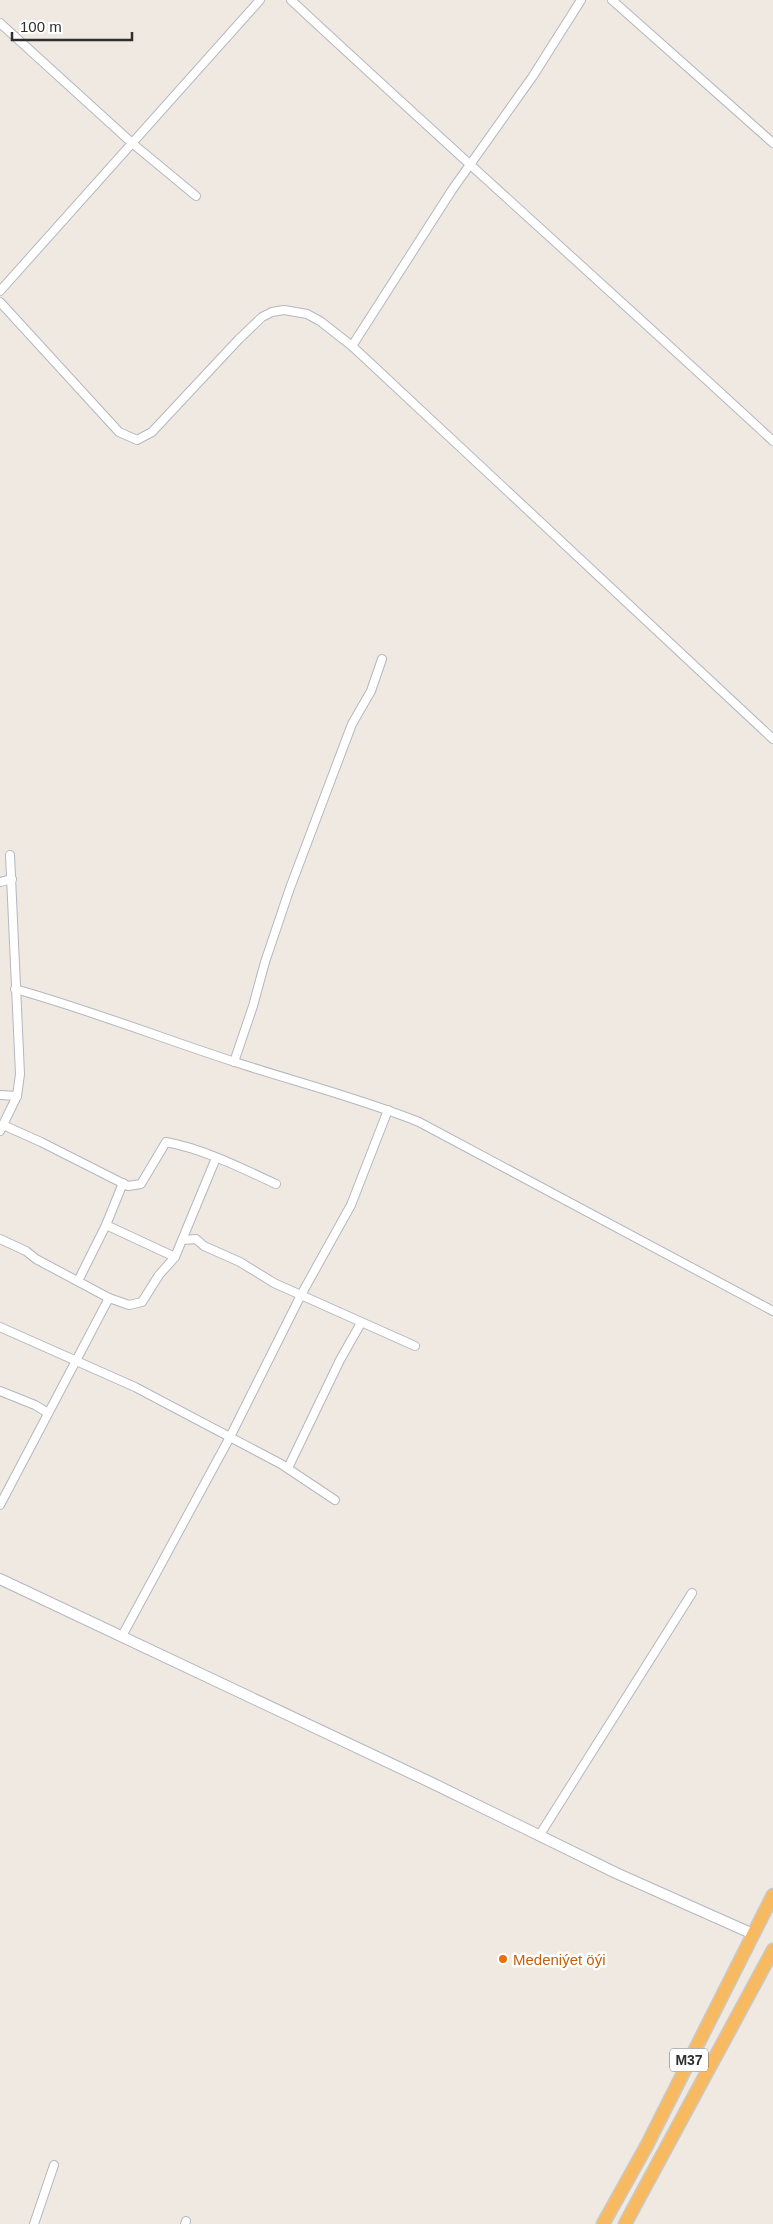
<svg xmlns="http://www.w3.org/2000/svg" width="773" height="2224" font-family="Helvetica,sans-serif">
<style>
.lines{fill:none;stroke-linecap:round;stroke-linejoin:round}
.minor-casing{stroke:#b4b7c1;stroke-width:10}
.secondary-casing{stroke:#b4b7c1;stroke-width:12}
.trunk-casing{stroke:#c9c9c9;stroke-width:15}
.minor{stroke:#fff;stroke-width:8}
.secondary{stroke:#fff;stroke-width:10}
.trunk{stroke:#f8ba60;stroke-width:12}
.food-dot{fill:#e8710a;stroke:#fff;stroke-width:2}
.labels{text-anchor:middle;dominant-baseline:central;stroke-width:5;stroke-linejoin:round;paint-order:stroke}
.shield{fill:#fff;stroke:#6d6d6d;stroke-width:1}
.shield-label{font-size:14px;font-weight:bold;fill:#2e2e2e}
.food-label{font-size:15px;fill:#c56008;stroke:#fff;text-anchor:start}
</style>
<rect width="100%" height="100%" fill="#efe9e1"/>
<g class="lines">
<g class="minor-casing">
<g id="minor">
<path d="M291,0C450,148 613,293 773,441"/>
<path d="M581,0L533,76L452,190L352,346L773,739"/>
<path d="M612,0L773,143"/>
<path d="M0,23L132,143L196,196"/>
<path d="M0,291L260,0"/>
<path d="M0,302L119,432L137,440L152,432L239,339L262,317L272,312L284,310L307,314L320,321L352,346"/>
<path d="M0,882L12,879"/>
<path d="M15,989C90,1010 161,1038 235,1062C296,1082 359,1098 419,1122L773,1311"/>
<path d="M234,1062L253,1006L265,962L290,888L352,724L371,691L382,659"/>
<path d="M0,1095L17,1096"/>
<path d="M3,1125L41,1142L128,1186L141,1184L166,1142C204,1149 241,1168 276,1184"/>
<path d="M0,1131L17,1096L20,1074L10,855"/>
<path d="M106,1225L175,1257"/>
<path d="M0,1239L26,1251L36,1259L109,1298L129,1305L142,1302L159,1275L175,1257L216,1158"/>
<path d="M183,1240L196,1239L204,1246L240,1262L274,1283L415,1346"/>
<path d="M78,1281L106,1225L123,1183"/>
<path d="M0,1327L135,1387L281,1464L335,1500"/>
<path d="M0,1391L35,1405L48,1413"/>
<path d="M288,1468L340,1360L361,1323"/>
<path d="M0,1505L109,1298"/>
<path d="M122,1636L230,1437L301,1295L351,1205L388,1110"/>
<path d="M539,1836L692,1593"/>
<path d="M34,2224L54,2165"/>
<path d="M185,2224L186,2221"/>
</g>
</g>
<g class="secondary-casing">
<path id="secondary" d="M0,1579L432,1783L616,1873L753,1934"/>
</g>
<g class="trunk-casing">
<g id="trunk">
<path d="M603,2224L647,2145L773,1895"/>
<path d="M625,2224L773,1950"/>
</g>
</g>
<use href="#minor" class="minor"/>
<use href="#secondary" class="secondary"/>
<use href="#trunk" class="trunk"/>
</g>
<circle class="food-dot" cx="503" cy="1959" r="5"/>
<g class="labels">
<rect class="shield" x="670" y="2048.5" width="38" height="23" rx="4"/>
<g class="shield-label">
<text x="689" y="2060">M37</text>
</g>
<g class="food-label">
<text x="513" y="1959">Medeniýet öýi</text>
</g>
</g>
<path d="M12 32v8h120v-8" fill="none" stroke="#2e2e2e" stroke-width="2.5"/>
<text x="20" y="32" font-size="15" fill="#2e2e2e" stroke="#ffffff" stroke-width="4" paint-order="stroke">100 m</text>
</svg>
